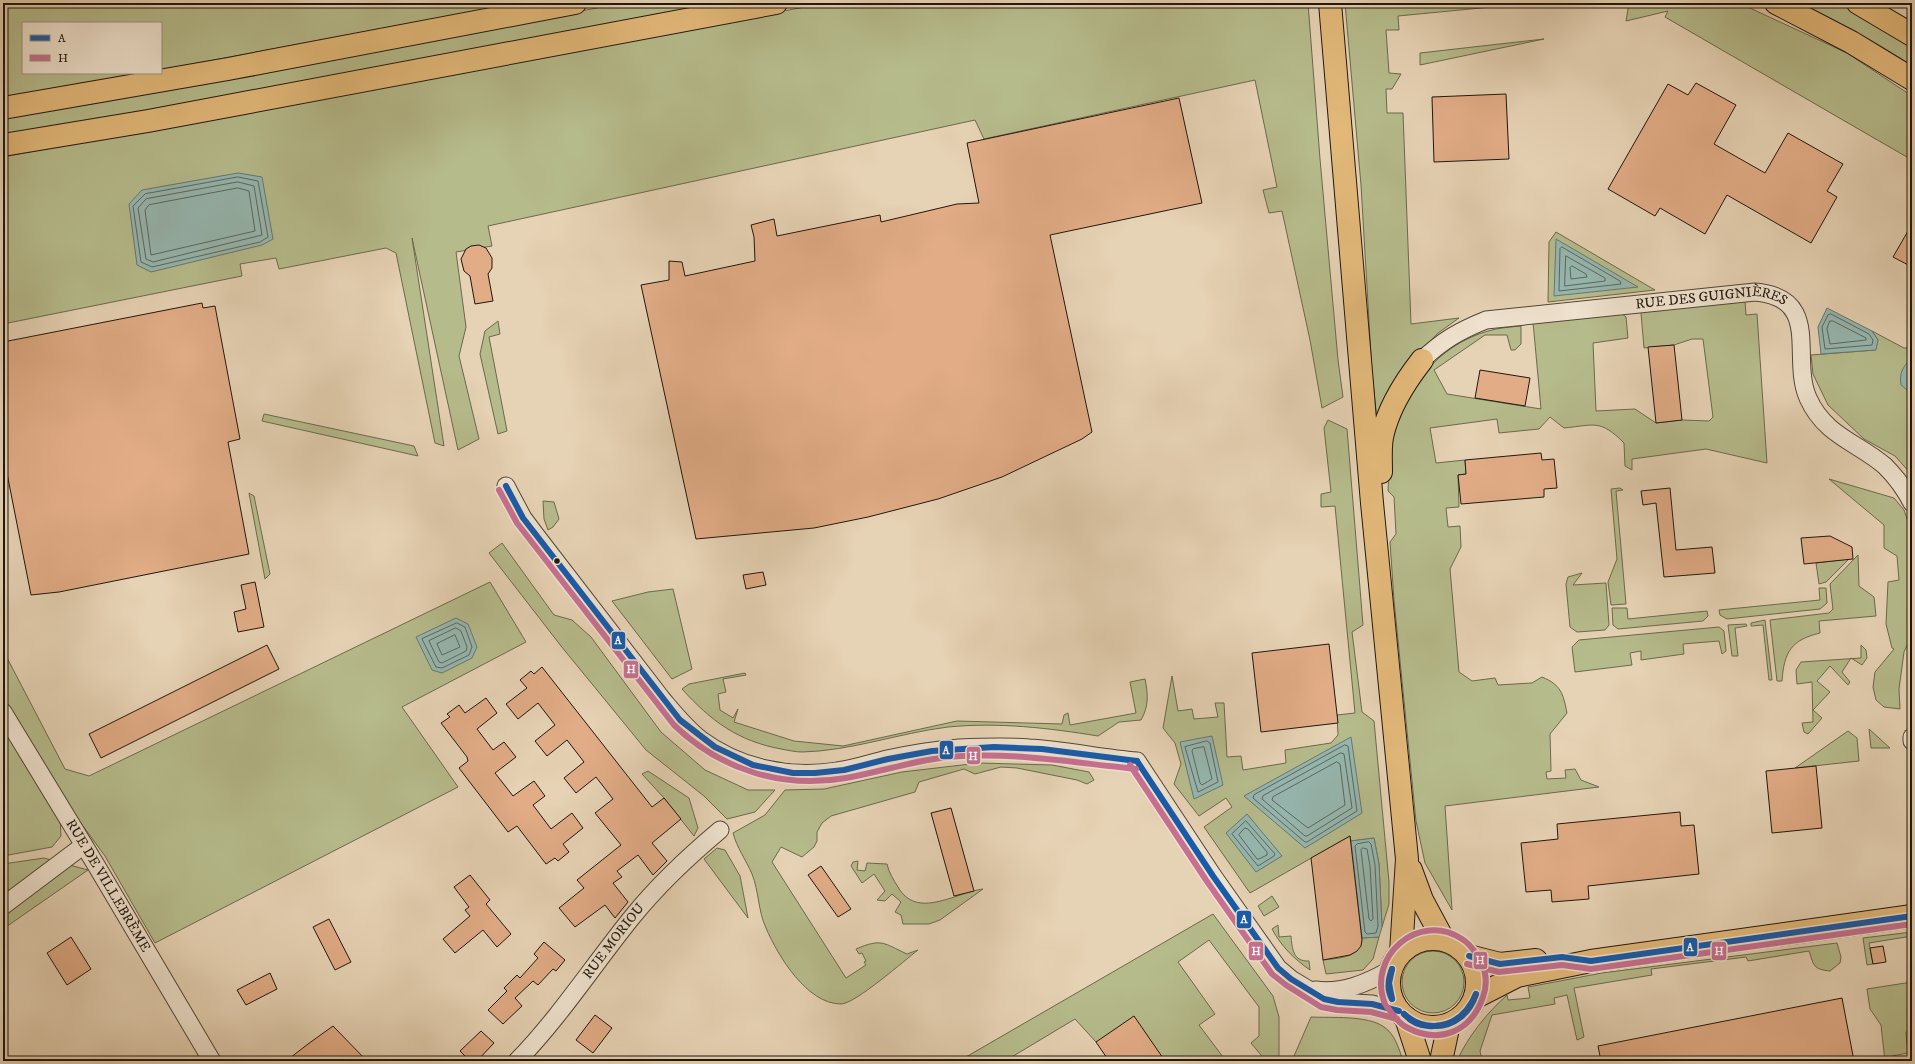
<svg xmlns="http://www.w3.org/2000/svg" width="1915" height="1064" font-family="'IM FELL DW Pica',serif">
<style>
.green{fill:#b6bb8c;stroke:#6b694c}
.water{fill:#96b7b0;stroke:#67776f}
.lines{fill:none;stroke-linecap:round;stroke-linejoin:round}
.shore{stroke:#5b675e;stroke-width:1}
.building{fill:#e1ac86;stroke:#20170d}
.minor-casing{stroke:#524637;stroke-width:19}
.primary-casing{stroke:#20170d;stroke-width:24}
.minor{stroke:#efe2ce;stroke-width:17}
.primary{stroke:#e3b97a;stroke-width:22}
.bus-1-casing{stroke:#efe2ce;stroke-width:9}
.bus-2-casing{stroke:#efe2ce;stroke-width:9}
.bus-1{stroke:#175bab;stroke-width:6}
.bus-2{stroke:#c77092;stroke-width:6}
.bus-dot{fill:#20170d;stroke:#efe2ce;stroke-width:1.5}
.labels{text-anchor:middle;dominant-baseline:central;stroke-width:3;stroke-linejoin:round;paint-order:stroke}
.street-label{font-size:14px;fill:#20170d;stroke:#efe2ce}
.line-badge{stroke:#efe2ce;stroke-width:1.5}
.badge-label{font-size:11px;text-anchor:middle;font-weight:bold;fill:#fff}
</style>
<rect width="100%" height="100%" fill="#e6d2b4"/>
<filter id="stains"><feTurbulence type="fractalNoise" baseFrequency=".005" numOctaves="4"/><feColorMatrix values="0 0 0 0 .2 0 0 0 0 .09 0 0 0 0 .02 0 0 0 .5 -.17"/></filter>
<radialGradient id="worn" r=".72"><stop offset=".6" stop-color="#630" stop-opacity="0"/><stop offset="1" stop-color="#630" stop-opacity=".3"/></radialGradient>
<g class="green">
<path d="M3,3H518L161,70V23H23V73H146L3,98Z"/>
<path d="M623,3H723L272,89L3,135V118L91,104Z"/>
<path d="M826,3H1308L1320,159L1338,360L1343,397L1322,408L1310,340L1282,211L1269,213L1263,190L1277,187L1255,80L984,139L975,120L488,226L492,246L456,252L466,327L459,356L479,439L458,450L412,238L444,446L435,443L396,253L386,248L279,269L276,258L240,264L242,276L3,324V157Z"/>
<path d="M1345,3H1533L1398,16L1399,30H1386L1389,73L1401,74L1392,89H1386L1387,113H1403L1411,324L1459,318L1438,333L1417,355L1378,430L1372,372L1361,185Z"/>
<path d="M1629,3H1739L1847,53L1912,96V160L1665,17L1668,11L1626,21Z"/>
<path d="M1800,3H1841L1912,46V66C1877,42 1838,22 1800,3Z"/>
<path d="M1544,39L1420,65V53Z"/>
<path d="M1556,232L1655,290L1548,302L1549,242Z"/>
<path d="M1745,301L1746,315L1757,314L1767,463L1706,449L1632,459V470L1625,466L1624,443C1600,419 1595,425 1564,428L1550,417L1539,429L1499,433L1497,419L1430,428L1436,463L1465,460L1466,474L1458,475L1459,507L1446,508L1448,527L1460,526L1461,547L1450,569L1459,672L1472,681L1495,678L1498,685L1532,683L1542,677C1561,685 1563,693 1567,713L1550,734L1551,771L1546,772L1547,779L1566,778L1565,770L1575,769L1581,780L1599,787L1445,806L1452,910L1425,863L1416,821L1394,600L1390,542L1396,534L1394,497L1388,491C1389,474 1388,455 1391,439C1403,390 1438,345 1488,331C1498,328 1510,327 1521,326V344L1515,350H1511L1507,335H1485L1434,370L1447,394L1541,409L1533,322L1621,313L1626,317L1628,338L1593,343L1596,411L1635,409L1656,423L1682,420L1709,421L1713,417L1703,339H1692L1674,345L1644,348L1641,313L1648,310Z"/>
<path d="M498,321L500,334L489,337L507,431L498,434L480,354L485,331Z"/>
<path d="M1872,331L1904,348H1912V475L1895,456L1864,439L1828,405L1813,374L1811,355L1875,350L1878,340Z"/>
<path d="M264,414L414,446L418,456L262,421Z"/>
<path d="M1328,420L1347,429L1363,625L1352,632L1362,712L1374,721L1389,882V904L1382,927L1379,864L1374,838L1351,841L1350,836L1250,893L1204,827L1232,807L1226,798L1199,816L1174,784L1181,764L1175,743L1163,728L1172,676L1178,711L1192,709L1194,719L1218,717L1215,703H1224L1227,757L1241,756L1243,770L1286,763L1285,750L1331,743L1338,735L1337,715L1355,713L1335,506L1321,507V494L1331,492L1324,428Z"/>
<path d="M1829,479L1894,498L1904,510L1911,530L1912,589L1909,617L1912,634L1904,652L1899,689L1900,709L1884,707L1876,700L1873,687L1875,672L1894,649L1892,648L1886,624L1888,582L1899,580L1897,556L1884,548V525Z"/>
<path d="M1620,488L1623,490L1616,491L1626,604L1611,605L1608,582L1617,559L1611,489Z"/>
<path d="M249,493L254,496L270,574L265,579Z"/>
<path d="M543,501L554,502L559,519L553,527L548,530L544,519Z"/>
<path d="M502,543L554,615L572,620L591,637L661,732L705,770L748,790H775L755,812L727,819L704,796L646,750L561,646L489,553Z"/>
<path d="M1858,555L1859,586L1874,597L1876,616L1819,621L1820,633C1791,640 1784,652 1782,681H1777L1770,620L1829,613L1833,609L1830,584Z"/>
<path d="M1849,559L1826,582L1819,584L1816,563Z"/>
<path d="M1582,573L1573,585L1606,583L1609,625L1605,630L1577,632L1570,627L1566,584L1568,577Z"/>
<path d="M490,582L526,642L402,707L458,787L155,943L105,856L69,807L3,703V646L4,652L65,769L89,776Z"/>
<path d="M1819,588H1826L1827,603L1820,609L1727,619L1720,615L1719,610L1820,600Z"/>
<path d="M673,589L692,669L672,679L612,601L648,592Z"/>
<path d="M1612,608H1627L1628,619L1707,611L1708,616L1703,621L1618,629L1613,625Z"/>
<path d="M1765,620L1772,680H1769L1763,625L1751,626V623Z"/>
<path d="M1746,624L1747,626L1735,628L1738,656H1732L1728,625Z"/>
<path d="M1719,627L1724,631L1726,651L1722,654L1719,641L1683,644L1684,654L1641,660V651L1630,653L1632,665L1575,672L1572,647L1579,640Z"/>
<path d="M1861,645L1866,650L1867,658L1862,665L1851,658L1842,672L1850,682L1848,685L1830,666L1817,681L1830,692L1813,710L1822,718L1808,734L1804,732L1802,723L1813,722L1812,682L1797,684L1796,670L1801,662L1861,658Z"/>
<path d="M745,673L746,675L723,679L726,692L718,694L720,710L733,718L738,709L734,722L794,741L843,746L957,721L1062,724L1064,715L1068,713L1070,725L1136,713L1130,682L1145,679C1148,694 1149,706 1141,720L1119,722L1098,736C1049,728 998,722 948,727C899,733 851,751 802,752C795,752 787,750 781,749C738,741 711,721 682,689L689,684Z"/>
<path d="M3,726L60,817L61,836L52,847L3,856Z"/>
<path d="M1869,729L1890,748H1871Z"/>
<path d="M1848,731L1857,738L1859,761L1795,768Z"/>
<path d="M979,763L1052,765L1089,772L1094,780L1087,784L1077,780L1017,768L1001,767L975,774L964,769L919,782L915,792L831,816L822,823L817,832V841L814,847L802,857L781,847L772,862L846,978L866,965L864,962L866,961L862,953L859,954L856,949C882,938 883,943 907,954L918,950C905,960 855,1004 841,1004C807,1004 778,956 766,928C758,911 759,891 752,874C746,860 737,848 733,833L765,815L785,790L824,789L902,772Z"/>
<path d="M648,771L689,798L698,828L694,836L664,798L642,774Z"/>
<path d="M717,848L725,850L740,876L748,918L704,859Z"/>
<path d="M44,858L88,870L3,929V864Z"/>
<path d="M858,861L857,870L865,871L867,863L887,864C889,873 893,879 898,887C917,920 954,893 983,889L940,920L929,924H903L901,915L895,912L901,902L892,894L885,901L877,900L885,891L874,874L862,883L851,866L853,862Z"/>
<path d="M1272,896L1279,907L1264,916L1258,906Z"/>
<path d="M1213,914L1273,996L1279,1017V1061H1266L1251,1043L1259,1036V1007L1209,940L1178,962L1215,1014L1199,1025L1226,1061H1165L1096,1042L1075,1019L1005,1061H959Z"/>
<path d="M1278,925L1279,937L1291,936C1292,948 1293,962 1309,961L1310,970C1294,959 1281,946 1272,929Z"/>
<path d="M1912,932V936L1869,943L1873,964L1867,965L1863,938Z"/>
<path d="M1379,937L1373,959L1363,970L1326,974L1323,960C1339,958 1361,958 1362,938Z"/>
<path d="M1837,943L1841,957L1840,963L1830,971C1813,969 1814,966 1809,951L1748,961L1746,957L1651,969L1652,975L1574,988L1584,1037L1577,1040L1567,995L1554,998L1555,1004L1492,1015L1480,1051L1482,1061H1457C1468,1036 1487,1013 1507,995L1508,1000L1530,998L1528,987L1602,973Z"/>
<circle cx="1433" cy="982" r="31"/>
<path d="M1912,982V1023L1906,1033L1908,1053L1892,1056V1061H1885L1881,1025L1870,1009L1867,989Z"/>
<path d="M1311,1017C1330,1018 1368,1015 1384,1027C1395,1034 1399,1049 1403,1061H1295L1294,1056Z"/>
</g>
<g class="water">
<path d="M238,173L262,177L273,239L262,245L151,272L137,265L129,204L142,190Z"/>
<path d="M1556,239L1638,287L1554,296Z"/>
<path d="M1827,308L1872,331L1878,340L1876,350L1821,354L1818,327Z"/>
<path d="M1912,358V394L1901,385C1899,373 1903,366 1912,358Z"/>
<path d="M456,618L468,624L477,647L472,658L442,673L432,670L416,637Z"/>
<path d="M1212,736L1223,785L1194,799L1180,742Z"/>
<path d="M1351,737L1362,813L1305,848L1244,796Z"/>
<path d="M1247,814L1282,856L1256,872L1226,833Z"/>
<path d="M1374,838L1379,864L1382,927L1379,937L1362,938L1351,841Z"/>
</g>
<g class="lines">
<g class="shore">
<path d="M238,177L258,181L268,237L260,242L152,267L141,262L133,206L145,194Z"/>
<path d="M238,182L254,186L262,235L153,262L146,259L138,208L146,199Z"/>
<path d="M238,188L249,191L255,231L151,255L145,210L149,205Z"/>
<path d="M1562,247L1620,281L1621,284L1559,291L1560,249Z"/>
<path d="M1566,256L1605,278V281L1565,286Z"/>
<path d="M1572,266L1586,274L1587,277L1571,279L1570,268Z"/>
<path d="M1831,314L1869,334L1873,340L1872,345L1825,349L1822,327L1828,315Z"/>
<path d="M1830,321H1833L1866,338V340L1830,344L1827,329Z"/>
<path d="M457,623L465,627L472,647L469,655L442,668L436,667L422,639Z"/>
<path d="M456,628L461,631L467,647L466,651L442,663L439,662L429,641Z"/>
<path d="M455,635L460,647L442,655L437,644Z"/>
<path d="M1207,741L1210,743L1218,782L1198,792L1185,747Z"/>
<path d="M1345,745L1348,746L1357,811L1307,842H1305L1253,798L1254,795Z"/>
<path d="M1204,747L1212,779L1202,785L1200,783L1192,751L1193,749Z"/>
<path d="M1341,753L1344,754L1352,808L1307,836H1305L1262,799L1263,796Z"/>
<path d="M1337,762L1340,764L1345,805L1308,828L1272,800L1273,797Z"/>
<path d="M1246,821L1275,854L1274,856L1258,866L1232,834Z"/>
<path d="M1245,828L1248,829L1267,852V855L1259,859H1257L1239,835Z"/>
<path d="M1369,842L1371,844L1375,865L1378,926L1376,933L1367,934L1365,932L1355,846L1357,844Z"/>
<path d="M1363,848L1367,849L1370,866L1373,919L1371,921L1369,919L1361,850Z"/>
</g>
</g>
<g class="building">
<path d="M1696,83L1736,105L1714,144L1765,173L1788,133L1843,164L1827,191L1837,197L1811,243L1727,195L1705,234L1660,208L1655,216L1608,189L1668,84L1688,95Z"/>
<path d="M1506,94L1509,159L1434,162L1432,97Z"/>
<path d="M1179,98L1202,203L1050,235L1092,432L1082,439L1002,477L938,499L868,517L814,528L696,539L641,285L669,280V261L682,262L685,276L755,261L754,237L751,225L774,219L777,236L880,215L881,222L957,204L979,203L967,143Z"/>
<path d="M1912,224V267L1893,257Z"/>
<path d="M479,245L486,248L492,258V268L488,274L493,301L475,304L470,276L464,271L461,259L466,249L471,246Z"/>
<path d="M202,303L203,308L215,306L230,386L240,439L228,442L249,554L59,592L31,595L3,453V342Z"/>
<path d="M1674,345L1682,420L1656,423L1648,347Z"/>
<path d="M1480,370L1530,378L1525,406L1475,398Z"/>
<path d="M1541,453L1542,460L1554,459L1557,488L1544,489V497L1461,504L1458,475L1466,474L1465,460Z"/>
<path d="M1670,488L1676,550L1712,547L1715,573L1664,577L1656,503L1643,505L1641,491Z"/>
<path d="M1830,536L1852,547L1853,559L1804,564L1801,538Z"/>
<path d="M763,572L766,585L746,589L743,575Z"/>
<path d="M255,582L264,627L238,632L234,612L246,609L241,585Z"/>
<path d="M1329,644L1338,723L1261,732L1252,653Z"/>
<path d="M267,645L279,669L101,758L89,734Z"/>
<path d="M542,667L652,807L664,798L681,819L652,843L667,861L653,875L638,855L617,871L622,877L613,883L628,902L615,918L605,905L575,927L559,908L584,888L577,880L621,845L595,813L613,799L596,777L576,793L564,778L584,762L567,740L547,756L535,741L555,725L538,703L518,719L506,704L527,688L520,680L531,671L534,674Z"/>
<path d="M486,698L497,713L477,729L493,750L504,742L516,757L495,773L513,796L534,781L545,796L533,805L551,829L572,813L583,828L563,844L569,852L558,861L555,858L546,864L517,826L508,832L459,768L468,761L467,757L441,723L450,717L447,714L459,705L465,713Z"/>
<path d="M1816,766L1822,828L1772,833L1766,771Z"/>
<path d="M951,808L974,891L954,896L931,813Z"/>
<path d="M1680,812L1681,826L1694,825L1699,874L1588,886L1589,899L1552,902L1551,890L1526,892L1521,843L1558,839L1557,824Z"/>
<path d="M1350,836L1362,940L1361,946L1357,951L1350,955L1323,960L1311,858Z"/>
<path d="M821,866L851,909L838,917L808,875Z"/>
<path d="M470,875L490,900L486,904L511,934L497,947L483,930L455,953L443,939L470,916L465,910L469,907L454,887Z"/>
<path d="M329,919L351,962L335,970L313,927Z"/>
<path d="M71,937L91,969L67,985L47,953Z"/>
<path d="M544,942L565,960L556,971L553,969L538,985L533,981L515,998L522,1006L503,1024L488,1010L507,991L504,988L517,975L520,978L538,958L534,954Z"/>
<path d="M1883,946L1886,962L1873,964L1870,948Z"/>
<path d="M270,973L277,989L246,1005L237,990Z"/>
<path d="M1842,998L1854,1061H1601L1598,1046Z"/>
<path d="M595,1015L612,1028L593,1053L576,1040Z"/>
<path d="M1134,1016L1165,1061H1109L1096,1042Z"/>
<path d="M333,1026L367,1061H286L308,1044Z"/>
<path d="M481,1031L494,1043L477,1061H470L460,1051Z"/>
</g>
<g class="lines">
<g class="minor-casing">
<g id="minor">
<path id="s1" d="M1422,360C1443,340 1459,331 1486,320L1755,292C1823,298 1790,357 1808,398C1825,436 1857,442 1885,466C1896,477 1905,489 1912,503"/>
<path d="M506,486L523,518L535,534L662,699C674,713 685,727 700,739C739,768 789,779 837,771C854,769 871,763 887,759C911,754 935,750 959,748C982,747 1006,746 1029,748C1065,750 1101,758 1137,761L1213,876L1278,968L1291,979L1324,999L1338,1002L1372,1004L1399,1011"/>
<path id="s2" d="M3,712L96,865L212,1061"/>
<path d="M1912,737V741"/>
<path d="M3,906L84,845"/>
<path d="M1315,990C1342,994 1367,983 1390,970"/>
<path id="s3" d="M517,1061C560,1017 594,964 633,916C659,884 689,856 720,830"/>
</g>
</g>
<g class="primary-casing">
<g id="primary">
<path d="M1330,3L1372,503L1407,859L1401,952"/>
<path d="M1776,3L1851,42L1912,79"/>
<path d="M1858,3L1912,35"/>
<path d="M3,108L228,69L575,3"/>
<path d="M3,145L148,121L776,3"/>
<path d="M1381,472C1381,461 1380,448 1382,437C1388,408 1404,383 1422,360"/>
<path d="M1411,870L1422,900L1443,939"/>
<circle cx="1433" cy="983" r="44"/>
<path d="M1469,956L1500,964L1536,960"/>
<path d="M1476,997L1517,976L1591,961L1912,916"/>
<path d="M1406,1018L1420,1061"/>
<path d="M1441,1061L1449,1024"/>
</g>
</g>
<use href="#minor" class="minor"/>
<use href="#primary" class="primary"/>
<g class="bus-1-casing">
<g id="bus-1">
<path d="M506,486L523,518L680,720L715,747L753,765L793,773H815L844,770L888,759L932,751L994,747L1042,749L1137,761"/>
<path d="M1137,761L1213,876L1278,968L1291,979L1324,999L1338,1002L1372,1004L1399,1011"/>
<path d="M1469,956L1500,964L1562,957L1591,961L1912,916"/>
<path d="M1392,969L1389,983L1392,999"/>
<path d="M1392,969C1388,979 1387,990 1392,999"/>
<path d="M1404,1014C1413,1022 1423,1026 1434,1026"/>
<path d="M1404,1014C1412,1023 1423,1027 1434,1026"/>
<path d="M1434,1026C1454,1027 1470,1013 1476,994"/>
<path d="M1434,1026C1454,1025 1468,1013 1476,994"/>
</g>
</g>
<g class="bus-2-casing">
<g id="bus-2">
<path d="M499,490L517,523L674,725C721,770 782,789 846,778C885,771 921,758 962,756C1023,753 1076,763 1136,769"/>
<path d="M1130,765L1206,880L1272,974L1286,985L1321,1007L1337,1010L1371,1012L1397,1019"/>
<path d="M1467,964L1499,972L1562,965L1591,969L1912,924"/>
<path d="M1385,1004C1366,956 1419,911 1462,939C1469,943 1473,949 1478,956C1486,968 1488,984 1483,997C1471,1032 1439,1045 1406,1027C1398,1023 1393,1014 1387,1007"/>
</g>
</g>
<use href="#bus-1" class="bus-1"/>
<use href="#bus-2" class="bus-2"/>
</g>
<circle class="bus-dot" cx="557" cy="561" r="3.5"/>
<g class="labels">
<g class="street-label">
<text stroke="none"><textPath href="#s1" startOffset="303">RUE DES GUIGNIÈRES</textPath></text>
<text stroke="none"><textPath href="#s2" startOffset="203">RUE DE VILLEBRÈME</textPath></text>
<text stroke="none"><textPath href="#s3" startOffset="154">RUE MORIOU</textPath></text>
</g>
</g>
<g class="line-badge">
<rect x="611" y="631" width="15" height="19" rx="4" fill="#175bab"/>
<rect x="623" y="660" width="16" height="19" rx="4" fill="#c77092"/>
<rect x="939" y="740" width="15" height="20" rx="4" fill="#175bab"/>
<rect x="966" y="746" width="15" height="19" rx="4" fill="#c77092"/>
<rect x="1236" y="910" width="16" height="19" rx="4" fill="#175bab"/>
<rect x="1683" y="937" width="15" height="20" rx="4" fill="#175bab"/>
<rect x="1248" y="941" width="16" height="20" rx="4" fill="#c77092"/>
<rect x="1711" y="941" width="16" height="20" rx="4" fill="#c77092"/>
<rect x="1473" y="951" width="15" height="19" rx="4" fill="#c77092"/>
</g>
<g class="badge-label">
<text x="618" y="644">A</text>
<text x="631" y="673">H</text>
<text x="946" y="754">A</text>
<text x="973" y="760">H</text>
<text x="1244" y="923">A</text>
<text x="1690" y="951">A</text>
<text x="1256" y="955">H</text>
<text x="1719" y="955">H</text>
<text x="1480" y="964">H</text>
</g>
<rect width="1915" height="1064" fill="none" stroke="#e6d2b4" stroke-width="16"/>
<rect x="4" y="4" width="1907" height="1056" fill="none" stroke="#20170d" stroke-width="2"/>
<rect x="8" y="8" width="1899" height="1048" fill="none" stroke="#20170d"/>
<rect x="22" y="22" width="140" height="52" fill="#efe2ce" stroke="#9c9181"/>
<rect x="30" y="35" width="20" height="6" fill="#175bab" stroke="#9c9181"/>
<text x="58" y="42" font-size="12" fill="#20170d">A</text>
<rect x="30" y="55" width="20" height="6" fill="#c77092" stroke="#9c9181"/>
<text x="58" y="62" font-size="12" fill="#20170d">H</text>
<rect width="100%" height="100%" filter="url(#stains)"/>
<rect width="100%" height="100%" fill="url(#worn)"/>
</svg>
